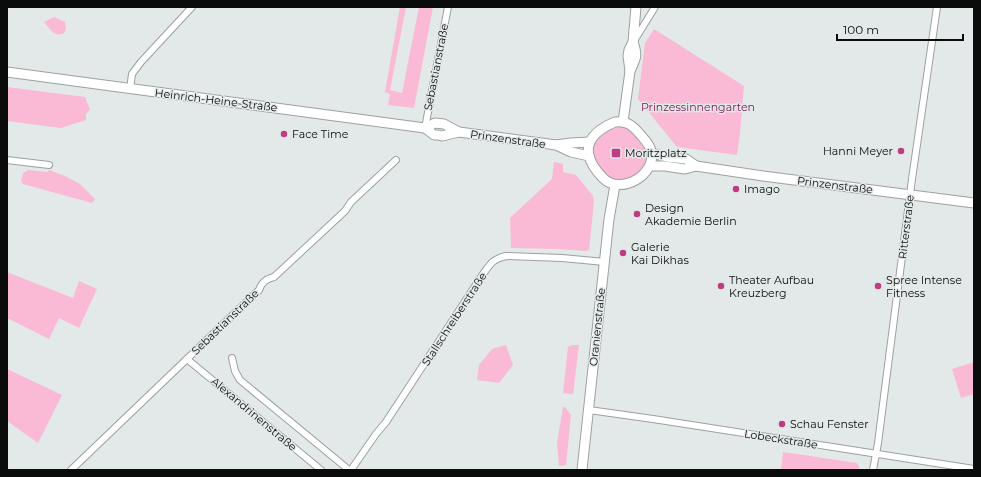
<svg xmlns="http://www.w3.org/2000/svg" width="981" height="477" font-family="Montserrat,sans-serif">
<style>
.green{fill:#fab9d5}
.lines{fill:none;stroke-linecap:round;stroke-linejoin:round}
.street-casing{stroke:#9ba1a0;stroke-width:8}
.secondary-casing{stroke:#9ba1a0;stroke-width:11}
.street{stroke:#fff;stroke-width:6}
.secondary{stroke:#fff;stroke-width:9}
.poi-dot{fill:#bf3b82;stroke:#e2e9e8;stroke-width:1.5}
.labels{text-anchor:middle;dominant-baseline:central;stroke-width:3;stroke-linejoin:round;paint-order:stroke}
.street-label{font-size:11px;fill:#0a0c0c;stroke:#e2e9e8}
.park-label{font-size:11px;fill:#7d1551;stroke:#e2e9e8}
.poi-label{font-size:11px;fill:#0a0c0c;stroke:#e2e9e8;text-anchor:start}
</style>
<rect width="100%" height="100%" fill="#e2e9e8"/>
<g class="green">
<path d="M400,7H406L390,90L402,93L419,7H433L414,108L388,105L390,94L385,92Z"/>
<path d="M54,17L65,22L66,29L64,33C55,38 50,29 44,22Z"/>
<path d="M654,29L744,86L740,133L737,155L677,147L638,99L645,43Z"/>
<path d="M7,87L85,97L90,110L86,114V120L61,128L7,121Z"/>
<path d="M618,126H622L633,131L646,149L648,158L644,166L641,170L631,178L622,181L611,179L606,175L596,163L593,155V145L597,139L609,130Z"/>
<path d="M554,162L563,164V172L576,175L593,196L594,201L589,250L586,251L559,249L511,248L510,218L552,179Z"/>
<path d="M28,170L47,172L49,170L65,176L80,184L95,199L92,203L23,184L21,181L23,173Z"/>
<path d="M7,272L73,298L79,281L97,289L79,328L59,318L49,339L7,318Z"/>
<path d="M506,345L513,365L499,383L477,380L479,365L492,349Z"/>
<path d="M572,345H579L573,394L563,393L568,347Z"/>
<path d="M974,362V394L961,398L952,369Z"/>
<path d="M7,369L62,395L38,443L7,421Z"/>
<path d="M563,407H565L571,415L566,465L559,466L557,443Z"/>
<path d="M783,452L857,463L859,466V470H781Z"/>
</g>
<g class="lines">
<g class="street-casing">
<g id="street">
<path d="M634,41L655,7"/>
<path d="M130,89L132,74L141,62L192,7"/>
<path d="M425,128L448,7"/>
<path d="M7,160L49,165"/>
<path d="M232,358L235,371L240,380L349,470"/>
<path d="M187,359L321,470"/>
<path d="M589,410L653,419L974,469"/>
<path d="M71,470L259,290C262,282 266,279 274,277L345,211L351,202L396,160"/>
<path d="M351,470L376,434L386,422L483,274C491,263 493,259 506,256L562,258L605,262"/>
<path d="M873,470L878,443L912,179L937,7"/>
</g>
</g>
<g class="secondary-casing">
<g id="secondary">
<path d="M630,71C636,58 638,56 633,42"/>
<path d="M7,72L425,128L434,135H438L442,136L459,132L556,145L571,152L589,156"/>
<path d="M615,122C627,121 632,125 639,133C643,138 650,144 651,151C657,174 621,196 603,178C580,154 584,135 615,122Z"/>
<path d="M623,122L630,71L628,56L629,50L633,42L636,7"/>
<path d="M425,128L435,123L444,124L459,132"/>
<path d="M556,145L571,143L590,142"/>
<path d="M651,153L667,157L686,159L696,166L763,176L974,203"/>
<path d="M650,166H665L685,169L696,166"/>
<path d="M582,470L609,219L615,185"/>
</g>
</g>
<use href="#street" class="street"/>
<use href="#secondary" class="secondary"/>
</g>
<g class="poi-dot">
<circle cx="284" cy="134" r="4"/>
<circle cx="901" cy="151" r="4"/>
<rect x="611" y="148" width="10" height="10" rx="2"/>
<circle cx="736" cy="189" r="4"/>
<circle cx="637" cy="214" r="4"/>
<circle cx="623" cy="253" r="4"/>
<circle cx="721" cy="286" r="4"/>
<circle cx="878" cy="286" r="4"/>
<circle cx="782" cy="424" r="4"/>
</g>
<g class="labels">
<g class="street-label">
<text transform="translate(436 67) rotate(-79)">Sebastianstraße</text>
<text transform="translate(216 100) rotate(7)">Heinrich-Heine-Straße</text>
<text transform="translate(508 139) rotate(8)">Prinzenstraße</text>
<text transform="translate(835 185) rotate(7)">Prinzenstraße</text>
<text transform="translate(906 227) rotate(-83)">Ritterstraße</text>
<text transform="translate(454 319) rotate(-57)">Stallschreiberstraße</text>
<text transform="translate(225 322) rotate(-44)">Sebastianstraße</text>
<text transform="translate(597 327) rotate(-84)">Oranienstraße</text>
<text transform="translate(254 414) rotate(40)">Alexandrinenstraße</text>
<text transform="translate(781 439) rotate(9)">Lobeckstraße</text>
</g>
<g class="park-label">
<text x="698" y="107">Prinzessinnengarten</text>
</g>
<g class="poi-label">
<text x="292" y="134">Face Time</text>
<text x="893" y="151" text-anchor="end">Hanni Meyer</text>
<text x="625" y="153">Moritzplatz</text>
<text x="744" y="189">Imago</text>
<text x="645" y="208">Design<tspan x="645" dy="13">Akademie Berlin</tspan></text>
<text x="631" y="247">Galerie<tspan x="631" dy="13">Kai Dikhas</tspan></text>
<text x="729" y="280">Theater Aufbau<tspan x="729" dy="13">Kreuzberg</tspan></text>
<text x="886" y="280">Spree Intense<tspan x="886" dy="13">Fitness</tspan></text>
<text x="790" y="424">Schau Fenster</text>
</g>
</g>
<rect width="981" height="477" fill="none" stroke="#0a0c0c" stroke-width="16"/>
<path d="M837 34v6h126v-6" fill="none" stroke="#0a0c0c" stroke-width="2"/>
<text x="843" y="34" font-size="12" fill="#0a0c0c" stroke="#e2e9e8" stroke-width="3" paint-order="stroke">100 m</text>
</svg>
